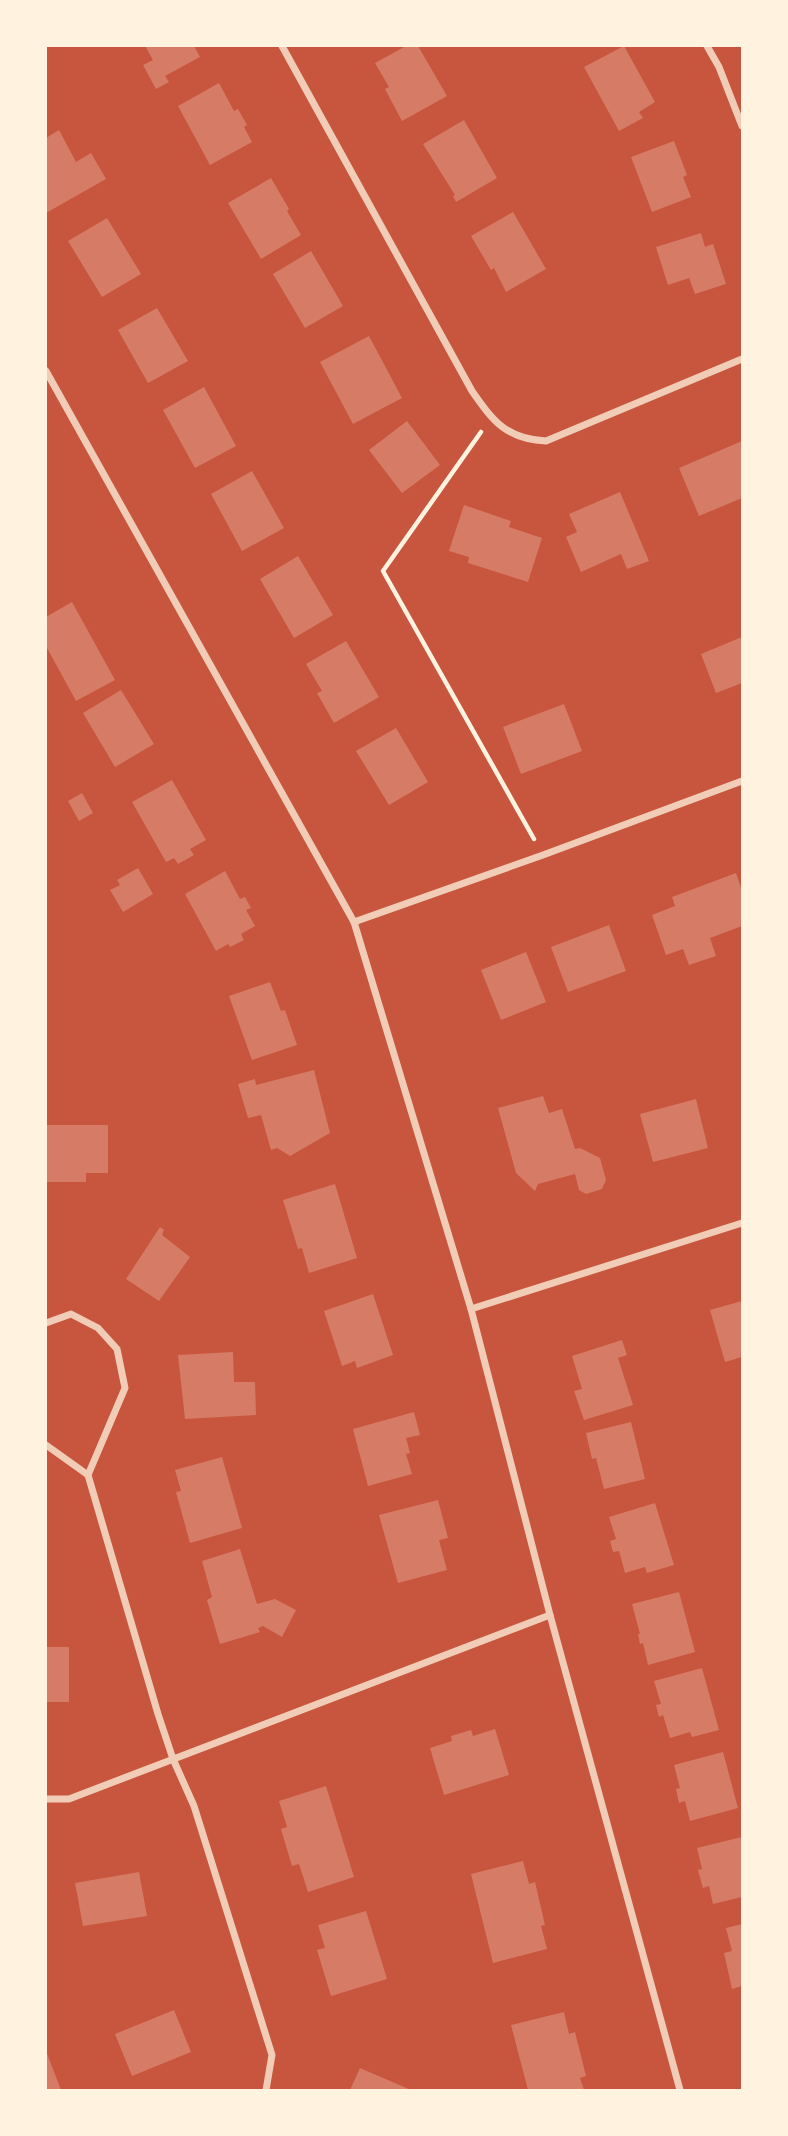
<svg xmlns="http://www.w3.org/2000/svg" width="788" height="2136" font-family="Overpass,sans-serif">
<style>
.building{fill:#d67c66}
.lines{fill:none;stroke-linecap:round;stroke-linejoin:round}
.path{stroke:#fff3e0;stroke-width:4.5}
.minor{stroke:#f1ccb7;stroke-width:7}
</style>
<rect width="100%" height="100%" fill="#c8553d"/>
<g class="building">
<path d="M145,46H194L200,57L165,76L169,82L156,89L143,65L153,60Z"/>
<path d="M406,46H418L447,96L402,121L385,89L389,87L375,63Z"/>
<path d="M624,46L655,102L639,112L643,118L619,131L584,67Z"/>
<path d="M219,83L234,111L238,109L247,125L244,127L252,142L210,165L178,106Z"/>
<path d="M464,120L497,178L456,202L453,196L455,195L423,144Z"/>
<path d="M59,130L76,162L91,153L106,179L46,213V138Z"/>
<path d="M674,141L687,175L683,177L691,197L652,212L631,157Z"/>
<path d="M271,178L289,209L287,211L301,235L261,259L228,203Z"/>
<path d="M513,212L546,269L506,292L494,268L491,270L471,236Z"/>
<path d="M107,218L141,274L102,297L68,241Z"/>
<path d="M701,233L705,247L713,244L726,284L695,294L689,278L668,285L656,247Z"/>
<path d="M311,251L343,306L305,328L273,274Z"/>
<path d="M157,308L188,361L148,383L118,330Z"/>
<path d="M369,336L402,398L353,424L320,362Z"/>
<path d="M204,387L236,446L195,468L163,410Z"/>
<path d="M407,421L440,465L402,493L369,450Z"/>
<path d="M742,441V498L699,516L679,468Z"/>
<path d="M252,471L284,528L242,551L211,494Z"/>
<path d="M620,492L649,561L627,569L621,554L581,572L566,537L577,532L569,514Z"/>
<path d="M464,505L511,521L509,527L542,538L528,582L468,563L469,557L449,551Z"/>
<path d="M298,556L333,615L294,638L260,579Z"/>
<path d="M72,602L115,680L76,701L46,646V617Z"/>
<path d="M742,637V683L716,693L701,654Z"/>
<path d="M346,641L379,697L334,723L317,693L322,691L306,664Z"/>
<path d="M121,690L154,744L115,767L83,713Z"/>
<path d="M564,704L582,751L521,774L503,727Z"/>
<path d="M396,728L428,782L389,805L356,751Z"/>
<path d="M172,780L206,840L190,849L194,855L178,864L174,858L166,862L132,802Z"/>
<path d="M82,793L93,813L79,821L68,801Z"/>
<path d="M138,868L153,894L123,912L110,890L120,885L117,880Z"/>
<path d="M225,871L240,899L245,897L251,908L246,910L255,926L241,934L244,940L230,947L228,944L216,951L185,894Z"/>
<path d="M736,873L742,891V926L710,938L716,956L689,965L683,949L666,955L652,915L675,906L672,897Z"/>
<path d="M609,925L626,971L568,992L551,947Z"/>
<path d="M526,952L546,1002L501,1020L481,970Z"/>
<path d="M270,982L281,1011L285,1010L297,1045L252,1060L229,996Z"/>
<path d="M314,1070L330,1133L290,1156L277,1148L271,1150L261,1115L248,1118L238,1084L255,1079L256,1085Z"/>
<path d="M543,1096L549,1113L562,1109L575,1149L580,1148L600,1158L606,1180L602,1189L586,1194L579,1190L575,1174L538,1184L535,1191L516,1173L498,1108Z"/>
<path d="M696,1099L708,1148L653,1162L640,1114Z"/>
<path d="M46,1125H108V1173H86V1182H46Z"/>
<path d="M335,1184L357,1258L309,1273L302,1248L298,1249L283,1200Z"/>
<path d="M160,1227L164,1230L162,1235L190,1257L159,1301L126,1279Z"/>
<path d="M373,1294L393,1355L357,1368L355,1361L342,1366L324,1311Z"/>
<path d="M742,1301V1357L725,1362L710,1310Z"/>
<path d="M622,1340L627,1355L618,1358L633,1405L584,1420L574,1391L582,1389L572,1356Z"/>
<path d="M233,1352L234,1382H255L256,1415L185,1419L178,1355Z"/>
<path d="M414,1412L420,1435L406,1438L410,1453L406,1454L412,1474L368,1486L353,1429Z"/>
<path d="M631,1422L645,1479L604,1489L596,1458L592,1459L586,1433Z"/>
<path d="M222,1457L242,1528L190,1543L176,1492L181,1491L175,1470Z"/>
<path d="M438,1500L448,1538L439,1540L447,1570L398,1583L379,1515Z"/>
<path d="M655,1503L674,1565L647,1573L645,1567L625,1573L619,1551L613,1552L610,1541L616,1539L609,1517Z"/>
<path d="M240,1549L257,1604L275,1599L296,1610L282,1637L263,1626L258,1628L260,1632L220,1644L207,1600L212,1597L202,1561Z"/>
<path d="M679,1592L695,1652L648,1665L643,1643L640,1644L638,1634H640L632,1604Z"/>
<rect x="46" y="1647" width="23" height="55"/>
<path d="M702,1668L719,1730L692,1737L690,1732L670,1738L663,1715L659,1717L656,1705L661,1704L654,1681Z"/>
<path d="M495,1729L509,1775L444,1795L430,1748L452,1741L451,1736L471,1730L473,1736Z"/>
<path d="M723,1752L738,1808L690,1821L685,1801L679,1803L676,1789L680,1788L674,1765Z"/>
<path d="M326,1786L354,1877L308,1892L299,1864L292,1866L281,1829L287,1827L279,1801Z"/>
<path d="M742,1837V1897L713,1904L709,1886L703,1888L698,1870L702,1869L697,1848Z"/>
<path d="M523,1861L529,1884L535,1882L545,1925L541,1926L547,1949L493,1963L471,1874Z"/>
<path d="M139,1872L147,1916L83,1926L75,1883Z"/>
<path d="M366,1911L387,1979L331,1996L317,1950L325,1948L318,1925Z"/>
<path d="M742,1924V1986L732,1989L724,1953L732,1951L726,1928Z"/>
<path d="M174,2010L191,2052L132,2076L115,2034Z"/>
<path d="M564,2012L569,2034L575,2032L586,2076L580,2078L584,2090H528L511,2025Z"/>
<path d="M46,2051L61,2090H46Z"/>
<path d="M360,2068L411,2090H350Z"/>
</g>
<g class="lines">
<path class="path" d="M481,432L383,571L534,839"/>
<g class="minor">
<path d="M282,46L472,391C493,421 506,439 546,441L742,359"/>
<path d="M707,46L719,67L742,126"/>
<path d="M46,371L354,922L471,1309L550,1615L680,2090"/>
<path d="M354,922L543,855L742,781"/>
<path d="M471,1309L742,1223"/>
<path d="M46,1323L71,1314L98,1328L117,1349L125,1388L88,1475"/>
<path d="M46,1445L88,1475L158,1714L173,1759L194,1806L272,2055L266,2090"/>
<path d="M46,1799H69L550,1615"/>
</g>
</g>
<rect width="788" height="2136" fill="none" stroke="#fff3e0" stroke-width="94"/>
</svg>
